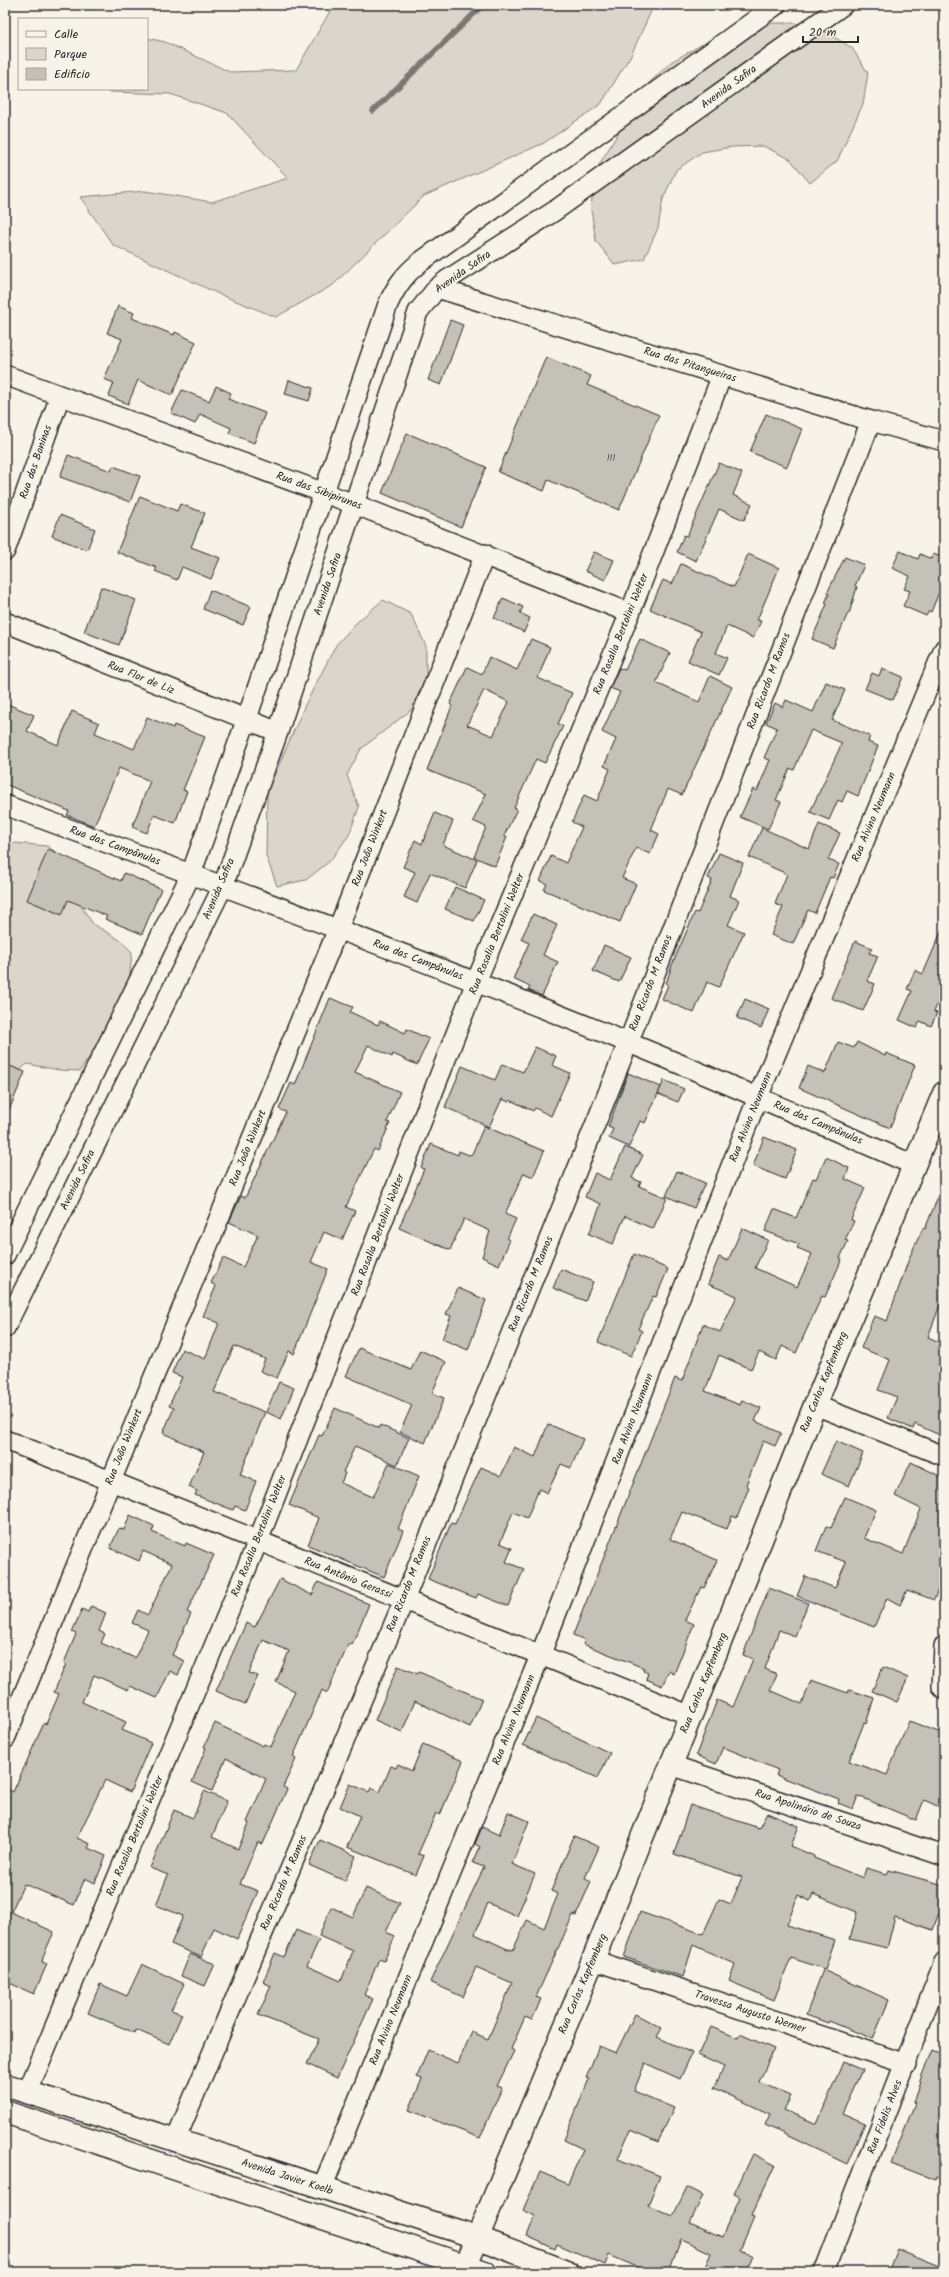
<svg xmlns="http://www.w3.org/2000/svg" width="949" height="2277" font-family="Kalam,sans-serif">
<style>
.green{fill:#dad6cc;stroke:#82807c}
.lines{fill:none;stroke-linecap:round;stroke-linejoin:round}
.stream{stroke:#7a7874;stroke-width:5.5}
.building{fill:#c4c1b9;stroke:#2b2b2b;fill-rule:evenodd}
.street-casing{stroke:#2b2b2b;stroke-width:22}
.secondary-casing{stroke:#2b2b2b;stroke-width:25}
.street{stroke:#f7f3e8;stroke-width:19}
.secondary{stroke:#f7f3e8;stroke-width:22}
.labels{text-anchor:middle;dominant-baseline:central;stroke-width:4;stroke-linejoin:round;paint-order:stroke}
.number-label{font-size:9px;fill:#51504e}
.street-label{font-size:11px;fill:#2b2b2b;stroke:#f7f3e8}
</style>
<rect width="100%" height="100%" fill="#f7f3e8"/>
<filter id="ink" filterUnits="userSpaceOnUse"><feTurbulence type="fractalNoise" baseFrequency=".025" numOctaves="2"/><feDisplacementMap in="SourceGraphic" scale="8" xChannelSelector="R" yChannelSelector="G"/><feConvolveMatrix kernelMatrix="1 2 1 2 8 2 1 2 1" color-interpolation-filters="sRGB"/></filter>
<g filter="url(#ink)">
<g class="green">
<path d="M329,5H654L631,55L601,104L544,143L424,196L333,285L276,317L221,295L113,245L80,197L145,191L212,202L288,178L227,113L170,94L109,92V89H147V38L165,42L230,72L296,70L329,13Z"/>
<path d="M764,23H795L826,32L852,48L868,73L863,104L837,161L810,183L790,159L763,146L732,147L702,152L676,170L663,199L658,228L644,259L615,265L596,241L591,210L594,173L648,84L671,62L701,45L733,37Z"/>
<path d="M383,600L411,614L426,646V677L411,710L361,749L347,775L359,807L349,835L330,861L306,880L277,886L266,856L267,792L305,705L336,645L357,622Z"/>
<path d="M15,843L47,846L73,864L75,897L93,924L120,940L132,952L129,984L99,1043L80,1071L59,1070L27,1064L5,1083V849Z"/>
</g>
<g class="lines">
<path class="stream" d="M373,111L483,5"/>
</g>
<g class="building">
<path d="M118,306L134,313L132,318L174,335L175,332L196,342L172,395L138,380L128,404L109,396L114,383L104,379L122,339L107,333Z"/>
<path d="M450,320L463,325L441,385L428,380Z"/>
<path d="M546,357L591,376L587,385L659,415L619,510L548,480L544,491L498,472Z"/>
<path d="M289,380L313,388L309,401L285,394Z"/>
<path d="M216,386L231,393L228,399L265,413L254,443L229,433L231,428L200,414L195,424L171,413L182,390L209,401Z"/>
<path d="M766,414L802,429L787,467L750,452Z"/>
<path d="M407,433L486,467L461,527L382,493Z"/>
<path d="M68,455L111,471L113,466L140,476L130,502L60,477Z"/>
<path d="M719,463L742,473L733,495L752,504L744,520L719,509L696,561L677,552L684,535L687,536Z"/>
<path d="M140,496L177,511L180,504L205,513L191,547L220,558L211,579L182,567L177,580L155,571L157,568L117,552Z"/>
<path d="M60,515L95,529L87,550L52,536Z"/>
<path d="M900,551L918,559L920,554L931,559L933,554L944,558V580L931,612L929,611L926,616L903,606L910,591L904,589L910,576L892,568Z"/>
<path d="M594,552L614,560L605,580L585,571Z"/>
<path d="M748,554L779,568L757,620L761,621L753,638L727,626L716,653L727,658L719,675L688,661L701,632L650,609L663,580L672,584L681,564L734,587Z"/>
<path d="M845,557L864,565L855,586L857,587L849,614L848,613L833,648L812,639L827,604L825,603L829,594L827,593Z"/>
<path d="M101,587L136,600L119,645L84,632Z"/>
<path d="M210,590L251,607L243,625L203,609Z"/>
<path d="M503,598L523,607L520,613L530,618L524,632L494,618Z"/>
<path d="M531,639L550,647L538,678L572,693L558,724L563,726L545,763L536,759L514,808L517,809L504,836L507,837L495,866L474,857L486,827L473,821L486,794L427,770L452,706L450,704L467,667L482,674L489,657L517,670ZM484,690L509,702L493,736L467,725Z"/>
<path d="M640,639L670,653L656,683L699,702L710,676L732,687L682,795L668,789L651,830L659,834L650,854L636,848L622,878L636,884L620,922L544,890L547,884L540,881L551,856L566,863L582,827L572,822L584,795L597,801L610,769L604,766L616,739L602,732L620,692L610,688L619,668L625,670Z"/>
<path d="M882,668L903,677L893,700L865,689L872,673L879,676Z"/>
<path d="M826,682L845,690L832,720L870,736L868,742L878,746L858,796L847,791L842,802L838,800L829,820L810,812L842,743L811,730L794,770L790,768L776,800L781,802L768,829L740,817L753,789L757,791L770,760L764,758L777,728L766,723L775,703L783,707L786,700L813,712Z"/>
<path d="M5,703L34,715L27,731L58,745L72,711L99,723L95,733L134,749L147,717L173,728L174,725L205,737L183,790L187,791L175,823L154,815L147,833L132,827L150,781L119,768L94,826L67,815L69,811L5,784Z"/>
<path d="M435,813L453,821L443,845L477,860L465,888L430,873L417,903L404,897L415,872L403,867L415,840L422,844Z"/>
<path d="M819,824L840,833L828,860L839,864L833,878L830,877L815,913L808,910L793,944L771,935L783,907L775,904L787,874L749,857L762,828L809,849Z"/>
<path d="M48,849L121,881L124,873L161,889L142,934L105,919L107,916L68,900L62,915L27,900Z"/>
<path d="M719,853L743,863L730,896L739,900L728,925L744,932L719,987L707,982L694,1013L662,999L668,985L666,984L672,965L695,912L698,913L712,880L708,878Z"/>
<path d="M455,887L484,900L474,921L445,909Z"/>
<path d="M533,914L557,925L543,955L558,962L542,996L528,990L530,987L513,979L529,943L521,939Z"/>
<path d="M944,925V988L934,1012L937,1013L931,1026L920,1021L917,1028L899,1020L912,991L907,989L915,970L923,974Z"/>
<path d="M855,941L872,948L869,953L878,956L867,981L875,984L863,1011L831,998Z"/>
<path d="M604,945L631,957L619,982L593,971Z"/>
<path d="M330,998L353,1007L350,1012L378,1025L380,1021L405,1033L407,1029L429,1039L417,1065L393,1054L392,1057L368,1045L355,1072L400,1092L387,1122L390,1123L378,1151L374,1149L346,1207L355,1211L342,1240L324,1232L311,1262L328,1269L294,1354L289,1351L277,1378L260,1371L265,1359L234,1346L214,1392L265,1412L240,1475L256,1481L245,1510L235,1506L233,1510L195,1495L197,1491L189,1487L204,1452L163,1433L174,1408L169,1406L182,1377L172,1373L182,1349L205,1359L219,1323L203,1316L216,1286L211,1283L223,1258L243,1267L258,1235L229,1222L241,1196L245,1198L286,1112L279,1109L291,1083L295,1085Z"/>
<path d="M745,999L769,1009L761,1028L737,1018Z"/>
<path d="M838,1042L854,1048L857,1042L885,1056L886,1053L915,1065L890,1128L799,1088L808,1066L825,1073Z"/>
<path d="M535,1047L556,1056L552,1065L570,1073L551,1116L535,1108L533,1111L510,1100L509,1102L502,1099L489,1127L445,1107L462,1066L495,1080L502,1064L523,1072Z"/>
<path d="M5,1064L25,1072L5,1120Z"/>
<path d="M628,1073L661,1087L645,1123L640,1121L629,1147L609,1138L613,1129L608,1127Z"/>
<path d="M664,1080L684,1089L678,1102L658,1094Z"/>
<path d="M484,1126L544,1151L533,1177L524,1173L505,1214L516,1219L507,1239L510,1240L499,1265L482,1257L490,1231L464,1219L450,1250L399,1228L424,1169L421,1168L431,1144L458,1155L459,1151L469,1155L472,1154Z"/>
<path d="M764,1137L797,1150L785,1179L753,1166Z"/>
<path d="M625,1147L643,1155L632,1178L641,1182L639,1186L667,1198L653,1229L625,1216L613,1244L589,1234L601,1204L585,1197L595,1173L610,1180Z"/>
<path d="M826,1157L849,1168L845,1179L865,1188L851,1220L854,1221L845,1240L848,1241L840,1258L842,1259L825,1297L822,1296L796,1353L782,1346L776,1360L759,1352L751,1369L719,1355L705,1391L740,1405L742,1400L761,1408L755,1421L781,1433L775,1446L763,1441L746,1485L749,1487L737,1518L732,1516L727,1529L682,1512L670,1539L717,1560L704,1588L701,1587L685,1620L694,1624L674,1674L669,1671L662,1686L646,1679L648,1673L643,1671L644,1668L583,1644L585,1640L573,1635L675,1378L682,1381L703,1324L720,1332L737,1296L708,1284L719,1257L728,1261L742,1228L768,1240L755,1268L797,1287L812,1254L797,1248L799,1244L765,1231L774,1209L796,1218L813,1178L816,1179Z"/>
<path d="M677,1171L705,1183L694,1208L666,1196Z"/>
<path d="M943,1184L944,1307L940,1305L928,1337L944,1344V1437L915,1424L913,1429L888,1418L897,1397L878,1390L890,1360L861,1348L874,1316L887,1321L910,1256L923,1228L925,1229Z"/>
<path d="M634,1254L668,1269L656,1297L653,1296L638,1329L642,1331L631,1356L598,1342Z"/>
<path d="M561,1269L593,1282L585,1301L553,1288Z"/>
<path d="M458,1288L486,1300L468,1350L442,1339L451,1316L446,1314Z"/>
<path d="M359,1348L411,1370L420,1350L446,1362L432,1393L444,1398L425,1443L400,1432L412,1405L346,1376Z"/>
<path d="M279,1382L294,1388L281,1419L266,1412Z"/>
<path d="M335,1408L379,1428L380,1425L409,1438L397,1465L355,1446L343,1472L345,1473L341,1483L373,1497L389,1463L419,1476L398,1529L403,1531L384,1577L308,1545L319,1518L289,1505L319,1435L322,1436Z"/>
<path d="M548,1424L583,1439L571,1468L561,1464L547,1493L539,1489L527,1518L513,1512L500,1543L512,1548L506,1562L524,1569L508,1606L478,1594L476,1598L428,1579L451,1523L455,1524L481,1467L501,1476L514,1447L535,1457Z"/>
<path d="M836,1441L863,1453L849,1486L821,1474Z"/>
<path d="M911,1462L944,1478V1573L934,1600L907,1590L900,1605L887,1598L874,1627L797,1596L805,1576L835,1588L846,1562L816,1551L826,1526L831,1528L845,1497L876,1510L864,1538L903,1554L921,1509L895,1496Z"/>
<path d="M130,1515L154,1526L152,1532L185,1546L186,1543L214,1555L187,1612L191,1614L172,1655L185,1661L178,1675L170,1671L157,1698L130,1686L128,1690L94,1675L82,1702L126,1722L122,1730L151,1743L130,1792L105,1780L77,1838L90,1844L88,1848L106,1856L95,1883L85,1878L74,1905L24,1884L11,1912L54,1932L44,1954L42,1962L47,1964L34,1994L5,1981V1788L13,1792L44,1723L46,1724L59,1694L54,1692L66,1664L64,1663L76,1634L72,1632L82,1609L88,1612L91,1606L106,1613L99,1631L105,1634L101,1643L135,1658L148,1630L132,1623L138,1610L148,1615L172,1564L143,1551L139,1561L110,1548L119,1528L124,1530Z"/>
<path d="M280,1579L312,1595L318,1582L369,1604L352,1645L349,1643L327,1693L322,1690L293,1757L296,1759L283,1787L287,1789L263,1844L258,1842L240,1884L258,1891L237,1939L214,1928L201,1957L171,1944L183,1916L156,1905L168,1875L150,1868L174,1810L193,1818L204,1791L227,1801L212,1837L238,1849L249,1823L247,1822L266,1779L226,1758L212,1791L192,1782L206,1748L204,1747L215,1723L263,1746L264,1744L271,1747L295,1691L276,1682L289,1651L263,1640L249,1673L258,1676L245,1704L216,1691L246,1623L255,1627Z"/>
<path d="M769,1588L808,1603L795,1636L779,1630L765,1669L777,1674L770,1690L802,1704L811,1680L848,1693L849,1690L874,1698L866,1724L864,1723L849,1761L887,1775L909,1721L944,1734V1809L924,1800L916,1820L858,1796L853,1809L838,1803L839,1799L776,1775L778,1770L723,1747L716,1764L696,1755L717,1700L733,1707L753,1659L743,1655Z"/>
<path d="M398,1666L418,1674L419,1672L482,1699L470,1727L415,1701L402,1732L375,1720Z"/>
<path d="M883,1667L908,1678L897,1702L872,1691Z"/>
<path d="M536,1718L610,1753L598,1778L523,1745Z"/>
<path d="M423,1744L463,1761L440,1815L436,1813L418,1854L424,1856L416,1875L347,1847L360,1816L340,1807L350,1784L369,1792L371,1788L380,1792L391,1766L396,1768L398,1764L412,1771Z"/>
<path d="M690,1805L759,1828L767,1813L799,1826L791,1846L814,1856V1858L863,1878L866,1868L887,1874L889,1870L944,1885V1897L933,1930L895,1917L887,1948L850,1939L857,1912L813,1894L810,1901L798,1895L787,1925L835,1940L825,1969L791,1958L774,2000L729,1981L735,1964L693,1945L683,1977L624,1957L640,1912L703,1934L719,1899L731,1904L742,1877L674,1854Z"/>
<path d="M508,1812L529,1821L512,1864L535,1874L517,1916L488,1903L475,1934L505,1948L513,1950L527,1920L544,1928L558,1894L551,1891L574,1836L599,1847L585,1878L591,1881L576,1916L573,1915L536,1997L541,1999L532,2020L525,2017L511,2049L514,2051L497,2086L502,2088L480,2138L409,2110L422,2079L417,2077L428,2050L458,2063L472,2032L488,2039L512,1983L476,1967L463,1997L430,1982L484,1867L473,1863L480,1847L475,1844L482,1827L499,1835Z"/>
<path d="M320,1840L356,1856L345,1881L309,1865Z"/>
<path d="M366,1888L400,1903L386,1932L395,1936L384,1961L379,1959L364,1995L373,1999L337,2078L307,2064L319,2039L258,2015L271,1986L263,1982L275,1953L284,1957L296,1930L319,1940L307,1966L341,1981L353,1951L319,1936L331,1907L353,1917Z"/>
<path d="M190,1954L215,1964L205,1986L181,1976Z"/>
<path d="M142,1964L184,1984L171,2010L182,2014L169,2044L136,2030L135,2033L88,2013L100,1984L127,1996Z"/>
<path d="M823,1970L889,2000L873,2039L829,2021L828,2023L806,2015Z"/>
<path d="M635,2014L662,2028L657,2037L692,2053L680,2079L645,2063L634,2091L674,2108L658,2142L630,2130L618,2159L660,2176L648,2205L673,2216L687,2187L703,2195L690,2223L722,2237L740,2197L734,2194L753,2154L775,2165L751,2216L754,2217L740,2250L753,2256L746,2272H703L711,2253L681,2239L669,2272H649L609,2255L605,2265L557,2244L555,2249L527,2236L535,2216L523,2210L540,2172L568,2184L583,2149L564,2140L589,2079L586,2078L599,2046L616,2053Z"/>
<path d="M711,2027L738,2038L740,2034L774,2049L759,2082L791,2096L784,2110L817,2124L843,2062L862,2070L842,2113L865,2123L847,2164L765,2125L770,2114L714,2088L724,2067L698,2055Z"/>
<path d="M932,2051L944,2056V2181L936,2177L935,2180L891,2163L915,2103L913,2102L922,2075Z"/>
<path d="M897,2249L944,2268V2272H888Z"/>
</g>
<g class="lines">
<g class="street-casing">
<g id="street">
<path d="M437,288L871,421L944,441"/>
<path d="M5,375L354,504L630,613"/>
<path d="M5,551L60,396"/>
<path d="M5,622L278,732"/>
<path d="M5,805C214,883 423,959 629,1043C725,1082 819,1124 914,1165"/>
<path d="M5,1255L191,874L246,721L388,304C396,287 404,275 419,263L776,5"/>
<path d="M5,1328L223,886L278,732L418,312L437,288L447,280L553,212L843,5"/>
<path d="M815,1405L944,1456"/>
<path d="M5,1440L111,1481L691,1716"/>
<path d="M944,1646L942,1687L944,1689"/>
<path d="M5,1739L338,929L485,554"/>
<path d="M671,1765L944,1856"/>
<path d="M593,1960L906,2064"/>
<path d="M27,2093L258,1541L476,982L630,613L722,375"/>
<path d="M175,2141L404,1600L628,1043L871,421"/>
<path d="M322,2188L540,1656L758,1097L944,649"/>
<path d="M824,2272L944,1962"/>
</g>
</g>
<g class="secondary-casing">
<g id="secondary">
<path d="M5,2085L476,2237L567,2272"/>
<path d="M5,2112L485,2272"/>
<path d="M466,2265L593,1960L815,1405L944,1093"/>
</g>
</g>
<use href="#street" class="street"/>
<use href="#secondary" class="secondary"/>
</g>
</g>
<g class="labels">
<g class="number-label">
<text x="611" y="458">111</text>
</g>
<g class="street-label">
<text transform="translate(729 87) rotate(-36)">Avenida Safira</text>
<text transform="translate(463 272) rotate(-35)">Avenida Safira</text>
<text transform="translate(690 365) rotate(17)">Rua das Pitangueiras</text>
<text transform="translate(36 462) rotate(-71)">Rua das Boninas</text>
<text transform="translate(319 491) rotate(20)">Rua das Sibipirunas</text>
<text transform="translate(328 584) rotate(-71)">Avenida Safira</text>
<text transform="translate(621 634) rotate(-68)">Rua Rosalia Bertolini Welter</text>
<text transform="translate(141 678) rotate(22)">Rua Flor de Liz</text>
<text transform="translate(769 681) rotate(-69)">Rua Ricardo M Ramos</text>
<text transform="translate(874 817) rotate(-67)">Rua Alvino Neumann</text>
<text transform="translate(115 846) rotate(20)">Rua das Campânulas</text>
<text transform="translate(370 848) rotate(-69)">Rua João Winkert</text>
<text transform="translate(219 889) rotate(-67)">Avenida Safira</text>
<text transform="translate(497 934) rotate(-68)">Rua Rosalia Bertolini Welter</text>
<text transform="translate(418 960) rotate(21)">Rua das Campânulas</text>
<text transform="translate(651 983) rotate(-69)">Rua Ricardo M Ramos</text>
<text transform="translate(751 1117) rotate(-68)">Rua Alvino Neumann</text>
<text transform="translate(818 1123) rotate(23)">Rua das Campânulas</text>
<text transform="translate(248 1148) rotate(-68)">Rua João Winkert</text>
<text transform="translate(78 1180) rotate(-64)">Avenida Safira</text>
<text transform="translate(378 1235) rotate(-69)">Rua Rosalia Bertolini Welter</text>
<text transform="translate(531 1284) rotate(-68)">Rua Ricardo M Ramos</text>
<text transform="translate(824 1382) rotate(-68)">Rua Carlos Kapfemberg</text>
<text transform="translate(633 1419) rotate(-69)">Rua Alvino Neumann</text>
<text transform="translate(124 1447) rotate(-68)">Rua João Winkert</text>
<text transform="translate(259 1536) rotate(-68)">Rua Rosalia Bertolini Welter</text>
<text transform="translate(348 1578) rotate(22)">Rua Antônio Gerassi</text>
<text transform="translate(409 1584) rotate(-68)">Rua Ricardo M Ramos</text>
<text transform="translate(704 1683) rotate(-68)">Rua Carlos Kapfemberg</text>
<text transform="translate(514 1720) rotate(-68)">Rua Alvino Neumann</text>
<text transform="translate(808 1810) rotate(18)">Rua Apolinário de Souza</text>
<text transform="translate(135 1836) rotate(-67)">Rua Rosalia Bertolini Welter</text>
<text transform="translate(284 1883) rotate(-67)">Rua Ricardo M Ramos</text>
<text transform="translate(583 1984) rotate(-67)">Rua Carlos Kapfemberg</text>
<text transform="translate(750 2012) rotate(18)">Travessa Augusto Werner</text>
<text transform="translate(391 2020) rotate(-68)">Rua Alvino Neumann</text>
<text transform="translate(885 2117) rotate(-69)">Rua Fidelis Alves</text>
<text transform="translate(287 2177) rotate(18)">Avenida Javier Koelb</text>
</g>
</g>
<rect width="949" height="2277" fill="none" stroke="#f7f3e8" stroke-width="20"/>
<rect x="10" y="10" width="929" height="2257" fill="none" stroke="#2b2b2b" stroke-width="1.5" filter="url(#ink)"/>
<rect x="18" y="18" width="130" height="72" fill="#f7f3e8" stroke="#a5a39c"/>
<rect x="26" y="31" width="20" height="6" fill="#f7f3e8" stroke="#a5a39c"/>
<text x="54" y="38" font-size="12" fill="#2b2b2b">Calle</text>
<rect x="26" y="48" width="20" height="12" fill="#dad6cc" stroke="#a5a39c"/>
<text x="54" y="58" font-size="12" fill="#2b2b2b">Parque</text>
<rect x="26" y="68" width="20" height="12" fill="#c4c1b9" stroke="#a5a39c"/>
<text x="54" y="78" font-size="12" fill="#2b2b2b">Edificio</text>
<path d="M803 36v6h55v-6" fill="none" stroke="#2b2b2b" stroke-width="2"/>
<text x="809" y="36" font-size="12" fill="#2b2b2b" stroke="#f7f3e8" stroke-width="3" paint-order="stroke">20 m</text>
</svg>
